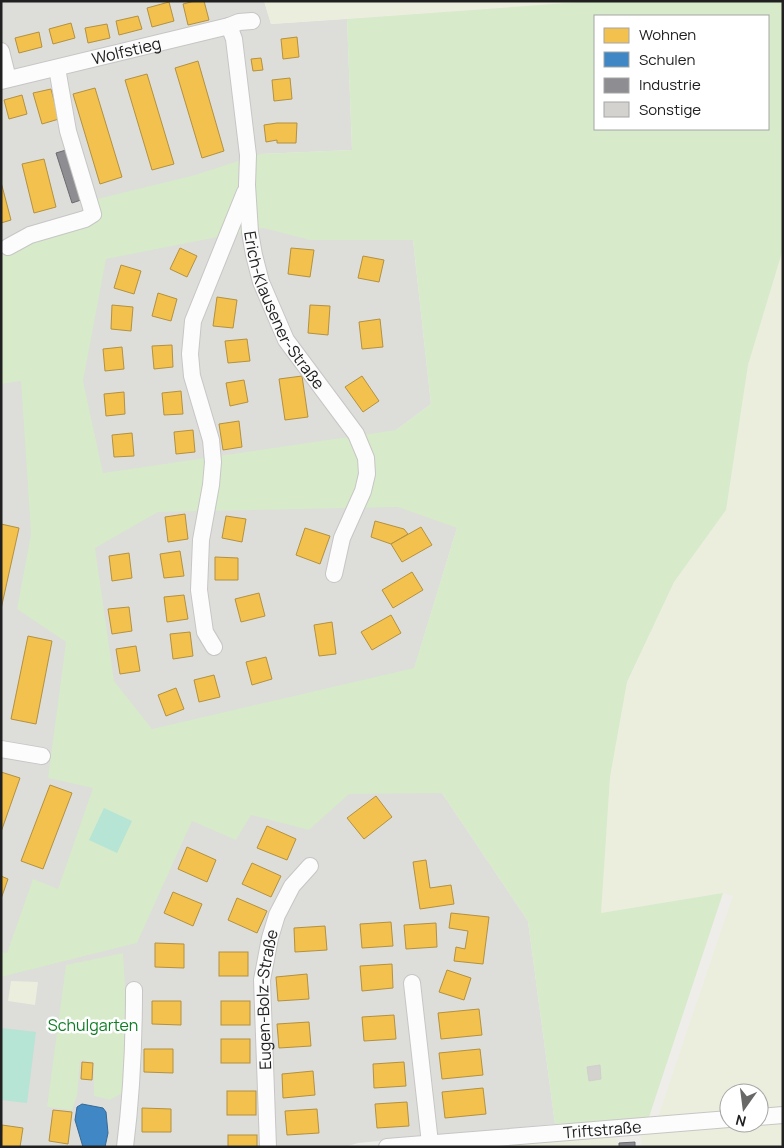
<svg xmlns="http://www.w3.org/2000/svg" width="784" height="1148" font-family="Manrope,sans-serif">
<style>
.residential{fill:#ddddda}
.farmland{fill:#ebeedd}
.grass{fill:#d7eaca;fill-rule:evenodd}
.pitch{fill:#b6e4d5}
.homes{fill:#f2c14e;stroke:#b39140}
.schools{fill:#3f88c5;stroke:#366994}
.industry{fill:#8d8d92;stroke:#6c6c70}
.building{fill:#d3d2ce;stroke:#d1cfcb}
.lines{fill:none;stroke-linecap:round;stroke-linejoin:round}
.minor-casing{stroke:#c7c6c5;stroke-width:18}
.minor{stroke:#fcfcfc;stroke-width:16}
.labels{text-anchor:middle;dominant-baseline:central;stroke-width:5;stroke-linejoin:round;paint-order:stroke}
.street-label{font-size:16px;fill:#202020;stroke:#fff}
.park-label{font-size:16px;fill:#107d25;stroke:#fff}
</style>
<rect width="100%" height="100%" fill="#eeede9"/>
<path class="residential" d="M1,1H264L271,24L347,19L352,150L260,154L310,240H413L431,404L396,430L457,528L414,669L442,793L528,921L555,1124L358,1143L345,1147H1Z"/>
<g class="farmland">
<path d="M264,1H595L271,24Z"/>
<path d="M783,249V1110L759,1112V1093H729V1114L657,1120L733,896L723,893L601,913L610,777L627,683L674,582L726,510L748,365Z"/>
<path d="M11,981L38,982L35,1005L8,1001Z"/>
<path d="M783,1123V1147H642L641,1135Z"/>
<path d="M617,1136L618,1147H491Z"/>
</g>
<g class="grass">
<path d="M595,1H783V249L748,365L726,510L674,582L627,682L610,777L601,913L723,893L648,1120L555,1124L528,921L442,793L349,794L309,830L251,815L236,840L192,821L137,943L1,977V952L7,953L33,879L58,889L93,788L48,778L66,642L17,609L31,534L21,381L1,384V256L93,214L89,201L195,175L260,154L352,150L347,19ZM595,16H768V129H595ZM263,228L310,240H413L431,404L396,430L103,473L83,381L106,259ZM398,507L457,528L414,668L152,729L114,681L95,548L158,512Z"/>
<path d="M123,953L127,1017L124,1092L110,1100L94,1096V1062L80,1060L77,1096L72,1110L47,1107L66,965Z"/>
</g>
<g class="pitch">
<path d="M104,808L132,821L117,853L89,840Z"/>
<path d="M1,1028L36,1032L27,1103L1,1100Z"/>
</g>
<g class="homes">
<path d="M195,1H204L209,20L188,25L183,4Z"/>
<path d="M169,2L174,21L152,27L147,8Z"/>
<path d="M138,16L142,29L119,35L116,21Z"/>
<path d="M71,23L75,38L53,44L49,29Z"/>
<path d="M107,24L110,38L88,43L85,28Z"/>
<path d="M39,32L42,47L19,53L15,38Z"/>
<path d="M297,37L299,57L283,59L281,39Z"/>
<path d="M261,58L263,70L253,71L251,59Z"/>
<path d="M198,61L224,151L202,158L175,68Z"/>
<path d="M147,74L174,164L152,170L125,80Z"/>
<path d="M290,78L292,99L274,101L272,80Z"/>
<path d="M95,88L122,177L100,184L73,94Z"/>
<path d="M51,89L59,119L42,124L33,93Z"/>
<path d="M22,95L27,114L9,119L4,100Z"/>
<path d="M277,123H297L296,143H277V140L266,142L264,125Z"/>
<path d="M44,159L56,207L34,213L22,164Z"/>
<path d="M1,182L11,220L1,223Z"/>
<path d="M180,248L197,256L187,277L170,269Z"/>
<path d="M291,248L314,250L310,277L288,274Z"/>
<path d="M363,256L384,260L379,282L358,278Z"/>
<path d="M121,265L141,271L134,294L114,288Z"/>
<path d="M158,293L177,299L171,321L152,316Z"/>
<path d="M217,297L237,300L233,328L213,326Z"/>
<path d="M112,305L133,307L131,331L111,329Z"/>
<path d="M310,305L330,306L328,335L308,333Z"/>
<path d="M380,319L383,347L362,349L359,322Z"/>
<path d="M247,339L250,361L228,363L225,341Z"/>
<path d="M172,345L173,367L154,369L152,346Z"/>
<path d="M122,347L124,369L105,371L103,349Z"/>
<path d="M302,376L308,417L285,420L279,379Z"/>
<path d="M362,376L379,401L363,412L345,387Z"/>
<path d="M244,380L248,402L230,406L226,383Z"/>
<path d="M181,391L183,414L164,415L162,393Z"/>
<path d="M124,392L125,414L106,416L104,394Z"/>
<path d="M239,421L242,447L223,450L219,424Z"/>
<path d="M193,430L195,452L176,454L174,432Z"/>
<path d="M132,433L134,456L114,457L112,435Z"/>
<path d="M185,514L188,539L168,542L165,517Z"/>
<path d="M226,516L246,519L242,542L222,538Z"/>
<path d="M375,521L404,529L408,534L391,544L371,537Z"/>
<path d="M1,524L19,528L1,609Z"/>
<path d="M421,527L432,545L402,562L391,544Z"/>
<path d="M305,528L330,536L320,564L296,555Z"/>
<path d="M180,551L184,576L164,578L160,554Z"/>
<path d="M129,553L132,578L112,581L109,556Z"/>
<path d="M215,557L238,558V580H215Z"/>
<path d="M412,572L423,590L393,608L382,590Z"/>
<path d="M259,593L265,616L241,622L235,599Z"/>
<path d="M184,595L188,619L167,622L164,597Z"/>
<path d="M129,607L132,631L112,634L108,609Z"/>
<path d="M391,615L401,633L372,650L361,632Z"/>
<path d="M332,622L336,654L319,656L314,625Z"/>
<path d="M190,632L193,656L173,659L170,634Z"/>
<path d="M28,636L52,641L36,724L11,719Z"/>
<path d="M136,646L140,671L120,674L116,649Z"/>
<path d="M266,657L272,679L252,685L246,662Z"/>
<path d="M214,675L220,697L199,702L194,680Z"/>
<path d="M176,688L184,709L166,716L158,695Z"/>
<path d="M1,772L20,778L1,832Z"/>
<path d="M50,785L72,793L43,869L21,861Z"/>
<path d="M376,796L392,817L364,839L347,818Z"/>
<path d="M267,826L296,839L287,860L257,848Z"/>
<path d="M187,847L216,860L207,882L178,869Z"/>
<path d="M426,860L430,888L451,885L454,904L420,909L413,862Z"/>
<path d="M252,863L281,876L271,897L242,884Z"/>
<path d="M1,876L8,879L1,899Z"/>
<path d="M173,892L202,904L193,926L164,913Z"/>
<path d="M237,898L267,911L257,933L228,920Z"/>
<path d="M451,913L489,917L483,964L454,961L456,947L465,949L468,931L449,928Z"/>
<path d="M391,922L393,946L362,948L360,924Z"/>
<path d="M436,923L437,947L406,949L404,925Z"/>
<path d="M325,926L327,950L295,952L294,928Z"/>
<path d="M155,943L184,944V968L155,967Z"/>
<rect x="219" y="952" width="29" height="24"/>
<path d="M392,964L393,988L362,991L360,966Z"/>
<path d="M447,970L471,978L464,1000L439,992Z"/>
<path d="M307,974L309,999L278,1001L276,977Z"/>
<path d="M152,1001H181V1025L152,1024Z"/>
<rect x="221" y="1001" width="29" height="24"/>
<path d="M479,1009L482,1035L441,1039L438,1013Z"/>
<path d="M394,1015L396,1039L364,1041L362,1017Z"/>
<path d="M309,1022L311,1046L279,1048L277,1024Z"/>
<rect x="221" y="1039" width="29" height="24"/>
<path d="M144,1049H173V1073L144,1072Z"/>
<path d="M480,1049L483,1075L442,1079L439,1053Z"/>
<path d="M82,1062L93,1063L92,1080L81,1079Z"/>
<path d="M404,1062L406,1086L374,1088L373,1064Z"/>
<path d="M313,1071L315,1095L283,1098L282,1074Z"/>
<path d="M483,1088L486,1114L445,1118L442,1092Z"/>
<rect x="227" y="1091" width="29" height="24"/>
<path d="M407,1102L409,1126L377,1128L375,1104Z"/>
<path d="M142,1108L171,1109V1132H142Z"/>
<path d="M317,1109L319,1133L287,1135L285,1111Z"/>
<path d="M53,1110L72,1112L68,1144L49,1141Z"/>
<path d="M2,1125L23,1128L20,1147H1Z"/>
<rect x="228" y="1135" width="29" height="12"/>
</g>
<path class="schools" d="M82,1104L103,1108L106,1112L108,1133L105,1147H83L75,1120L77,1107Z"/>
<g class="industry">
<path d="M66,150L81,200L72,203L56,153Z"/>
<path d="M635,1142V1147H619V1143Z"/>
</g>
<path class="building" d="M600,1065L601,1079L589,1081L587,1067Z"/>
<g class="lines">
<g class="minor-casing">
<g id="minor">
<path id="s1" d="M229,26L234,39L248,155L247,185L250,232L254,255L261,282L286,340L356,434L366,458L367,474L363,491L342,538L334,574"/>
<path d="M1,51L8,79"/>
<path id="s2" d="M1,81L229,26L239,22L252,21"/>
<path d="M8,247L30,235L85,219L93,214L68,131L57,68"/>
<path d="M214,647L205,632L199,590L201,540L211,485L213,462L211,440L192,376L190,354L193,321L245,192"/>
<path d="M1,749L42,756"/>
<path d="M412,983L430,1143"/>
<path d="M759,1117L783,1115"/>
<path d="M125,1147C132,1092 134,1044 134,990"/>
<path id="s3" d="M268,1147L262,980L270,938L277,915L292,886L310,866"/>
<path id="s4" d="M387,1147L729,1119"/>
</g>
</g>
<use href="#minor" class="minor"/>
</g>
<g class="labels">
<g class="street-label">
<text stroke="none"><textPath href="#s2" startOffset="129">Wolfstieg</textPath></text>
<text stroke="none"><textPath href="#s1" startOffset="294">Erich-Klausener-Straße</textPath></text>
<text stroke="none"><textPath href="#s3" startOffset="148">Eugen-Bolz-Straße</textPath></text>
<text stroke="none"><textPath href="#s4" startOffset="216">Triftstraße</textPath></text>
</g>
<g class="park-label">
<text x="93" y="1025">Schulgarten</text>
</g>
</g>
<rect width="784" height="1148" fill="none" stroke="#202020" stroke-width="5"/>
<rect x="594" y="15" width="175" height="115" fill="#ffffff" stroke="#a6a6a6"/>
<rect x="604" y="28" width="25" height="15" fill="#f2c14e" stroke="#a6a6a6"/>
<text x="639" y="40" font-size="15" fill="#202020">Wohnen</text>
<rect x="604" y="52" width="25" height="15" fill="#3f88c5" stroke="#a6a6a6"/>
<text x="639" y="65" font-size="15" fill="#202020">Schulen</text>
<rect x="604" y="78" width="25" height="15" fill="#8d8d92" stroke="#a6a6a6"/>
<text x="639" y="90" font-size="15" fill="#202020">Industrie</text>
<rect x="604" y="102" width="25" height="15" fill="#d3d2ce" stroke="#a6a6a6"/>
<text x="639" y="115" font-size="15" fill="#202020">Sonstige</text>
<g transform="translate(744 1108) rotate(194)"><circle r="24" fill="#ffffff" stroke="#a6a6a6"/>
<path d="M0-4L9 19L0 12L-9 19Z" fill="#686866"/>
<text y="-8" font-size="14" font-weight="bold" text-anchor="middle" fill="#202020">N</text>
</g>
</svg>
